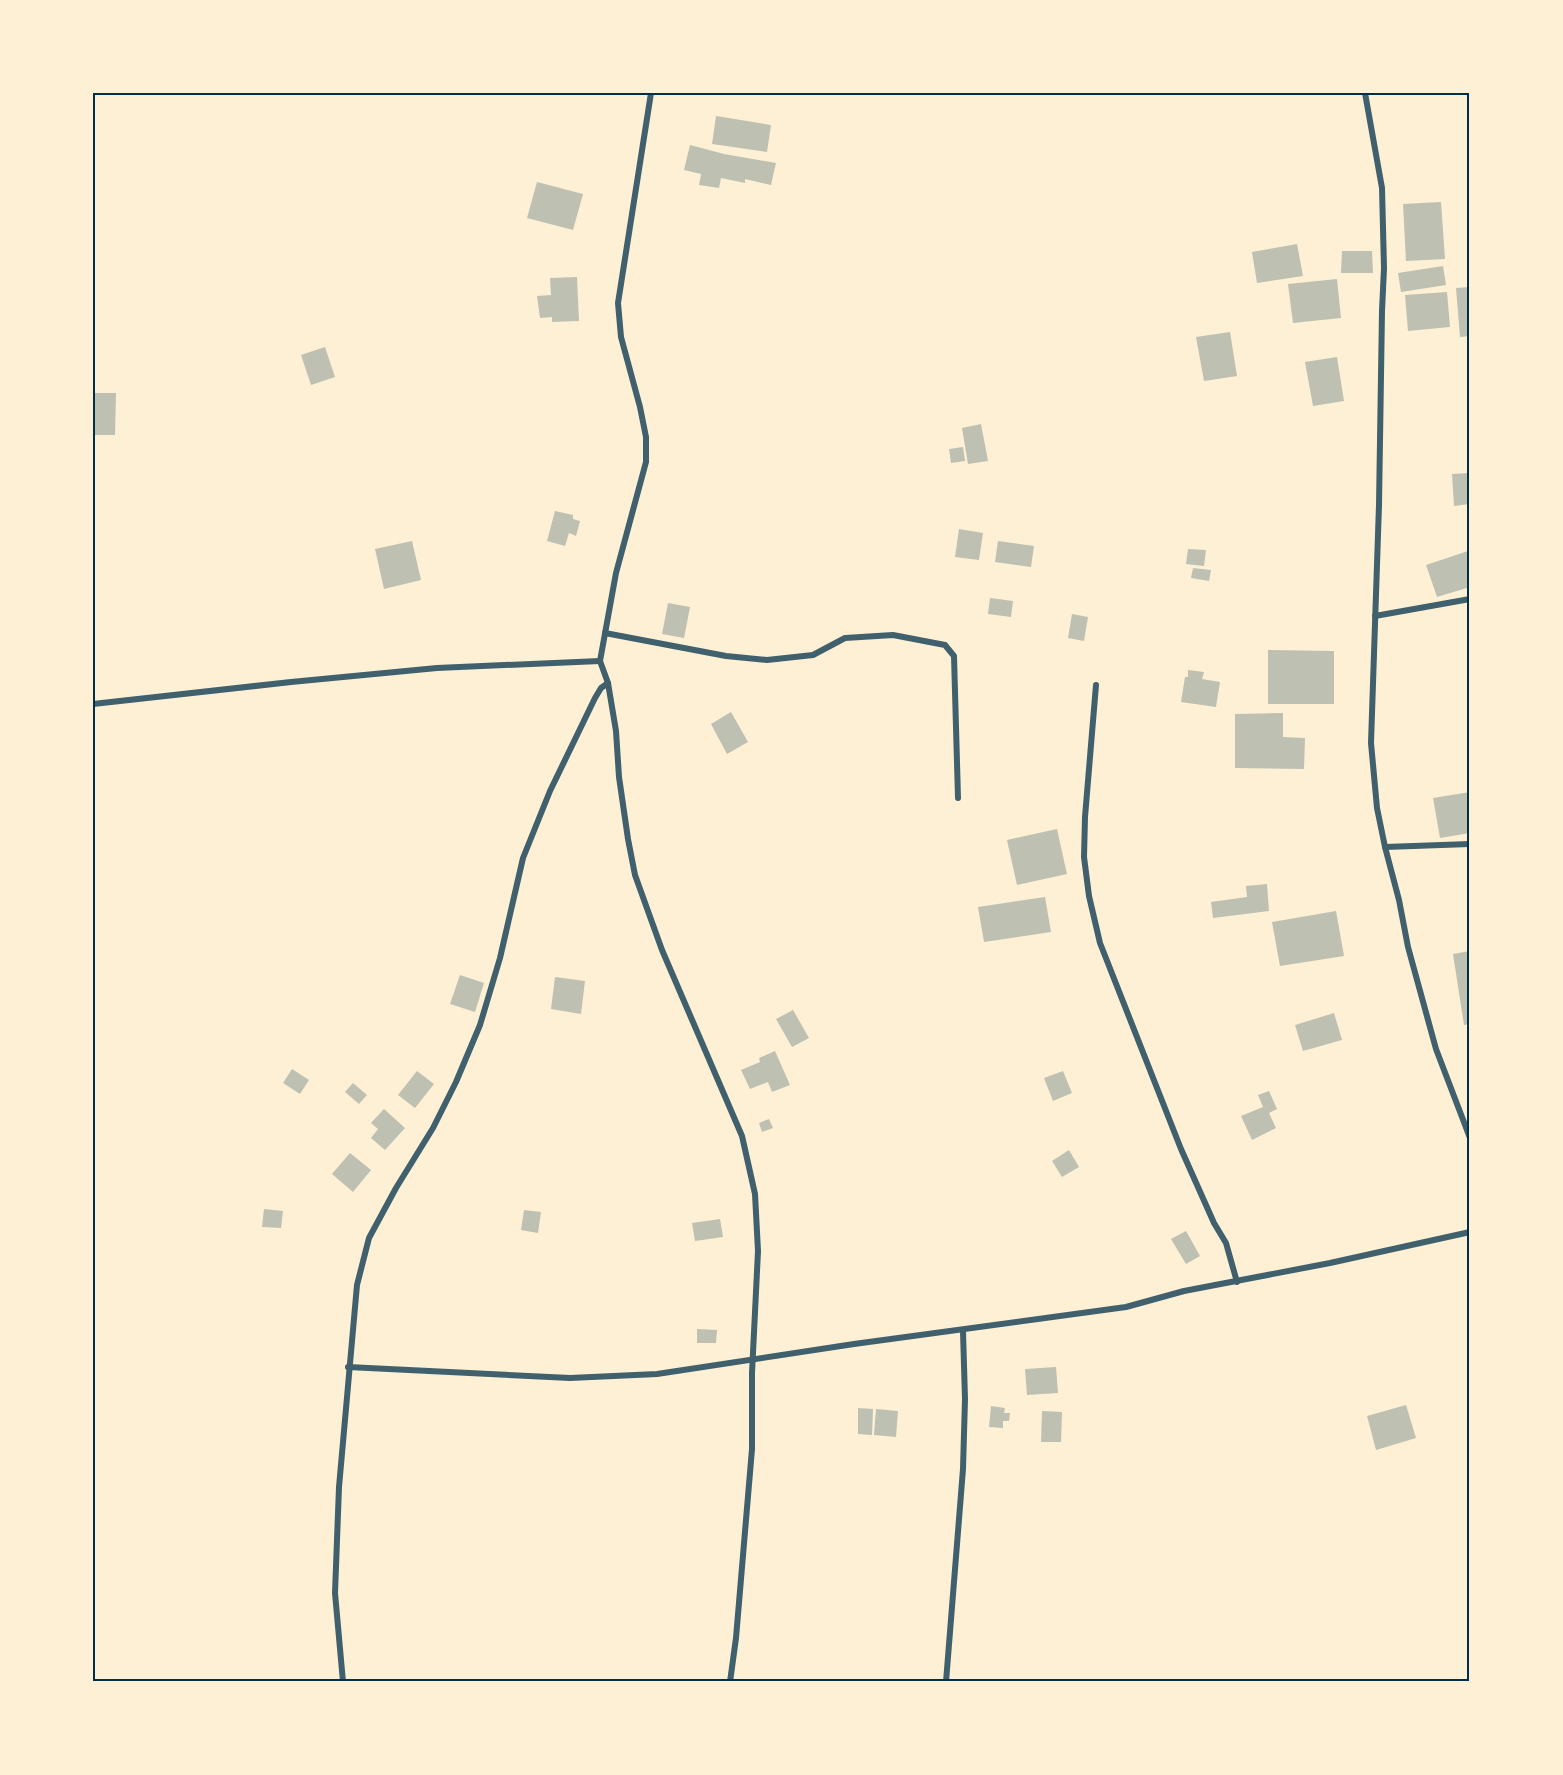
<svg xmlns="http://www.w3.org/2000/svg" width="1563" height="1775" font-family="Manrope,sans-serif">
<style>
.building{fill:#bec0b2}
.lines{fill:none;stroke-linecap:round;stroke-linejoin:round}
.minor{stroke:#3f606c;stroke-width:6}
.neatline{fill:none;stroke:#003049;stroke-width:2}
</style>
<rect width="100%" height="100%" fill="#fdf0d5"/>
<g class="building">
<path d="M716,116L771,125L767,152L712,144Z"/>
<path d="M690,145L724,154L776,163L771,185L745,179V183L721,178L719,188L699,185L701,174L684,170Z"/>
<path d="M537,182L583,194L573,230L527,218Z"/>
<path d="M1441,202L1445,259L1406,261L1403,204Z"/>
<path d="M1297,244L1303,276L1257,283L1252,252Z"/>
<path d="M1342,251H1372L1373,273H1341Z"/>
<path d="M1443,266L1446,285L1401,292L1398,273Z"/>
<path d="M577,277L579,321L552,322V317L540,318L537,296L551,295L550,278Z"/>
<path d="M1337,279L1341,318L1293,323L1288,284Z"/>
<path d="M1470,287V336L1460,337L1456,288Z"/>
<path d="M1447,292L1450,327L1408,331L1405,295Z"/>
<path d="M1230,332L1237,376L1204,381L1196,337Z"/>
<path d="M325,347L335,377L311,385L301,355Z"/>
<path d="M1337,357L1344,401L1313,406L1305,362Z"/>
<path d="M93,393H116L115,435H93Z"/>
<path d="M981,424L988,461L968,464L962,428Z"/>
<path d="M963,447L965,461L951,463L949,449Z"/>
<path d="M1470,473V504L1454,506L1452,474Z"/>
<path d="M555,511L573,515V519L580,521L576,536L569,533L565,546L547,541Z"/>
<path d="M959,529L983,533L979,560L955,557Z"/>
<path d="M412,541L421,580L384,589L375,549Z"/>
<path d="M998,541L1034,546L1031,567L995,562Z"/>
<path d="M1188,549L1206,550L1204,566L1186,564Z"/>
<path d="M1468,551L1470,557V587L1437,597L1426,565Z"/>
<path d="M1193,568L1211,570L1209,581L1191,578Z"/>
<path d="M990,598L1013,601L1011,617L988,614Z"/>
<path d="M668,603L690,607L684,638L662,634Z"/>
<path d="M1072,614L1088,617L1084,641L1068,638Z"/>
<path d="M1268,650L1334,651V704H1268Z"/>
<path d="M1188,670L1204,672L1202,679L1220,682L1216,707L1181,702L1185,677H1188Z"/>
<path d="M731,712L748,742L727,754L711,724Z"/>
<path d="M1283,713V737L1305,738L1304,769L1235,768V714Z"/>
<path d="M1470,792V833L1440,838L1433,798Z"/>
<path d="M1057,829L1067,874L1017,885L1007,840Z"/>
<path d="M1267,884L1269,911L1213,918L1211,902L1247,897L1246,886Z"/>
<path d="M1045,897L1051,932L984,942L978,907Z"/>
<path d="M1336,911L1344,956L1280,966L1272,922Z"/>
<path d="M1470,951V1024L1464,1025L1453,954Z"/>
<path d="M460,975L484,983L475,1012L450,1004Z"/>
<path d="M555,977L585,981L581,1014L551,1009Z"/>
<path d="M793,1010L809,1038L792,1047L776,1019Z"/>
<path d="M1334,1013L1342,1040L1303,1051L1295,1025Z"/>
<path d="M775,1051L790,1085L772,1092L768,1082L750,1089L741,1070L760,1062L759,1058Z"/>
<path d="M292,1069L309,1080L300,1094L283,1083Z"/>
<path d="M417,1071L434,1084L415,1108L398,1095Z"/>
<path d="M1063,1071L1072,1093L1053,1101L1044,1078Z"/>
<path d="M353,1083L367,1095L359,1104L345,1092Z"/>
<path d="M1269,1091L1277,1109L1269,1113L1276,1128L1252,1140L1241,1116L1263,1107L1258,1095Z"/>
<path d="M384,1109L405,1128L385,1150L371,1138L378,1129L371,1123Z"/>
<path d="M769,1119L773,1128L762,1132L759,1123Z"/>
<path d="M1069,1150L1079,1167L1062,1177L1052,1161Z"/>
<path d="M350,1153L371,1170L353,1192L332,1174Z"/>
<path d="M264,1209L283,1211L281,1228L262,1227Z"/>
<path d="M524,1210L541,1212L538,1233L521,1230Z"/>
<path d="M720,1219L723,1237L695,1241L692,1223Z"/>
<path d="M1186,1231L1200,1256L1186,1264L1171,1239Z"/>
<path d="M697,1329L717,1330L716,1343H697Z"/>
<path d="M1056,1367L1058,1393L1027,1395L1025,1369Z"/>
<path d="M1406,1405L1416,1438L1376,1450L1367,1416Z"/>
<path d="M991,1406L1005,1408L1004,1413H1010L1009,1421H1003V1428L989,1427Z"/>
<path d="M858,1408L873,1409L872,1435L858,1434Z"/>
<path d="M876,1409L898,1411L896,1437L874,1435Z"/>
<path d="M1042,1411L1062,1412L1061,1442H1041Z"/>
</g>
<g class="lines">
<g class="minor">
<path d="M651,93L618,303L621,337L640,407L646,437V462L616,573L600,661L608,683L616,731L619,777L628,839L635,875L662,950L742,1136L755,1194L758,1251L752,1373V1449L736,1638L730,1682"/>
<path d="M1365,93L1382,188L1384,268L1382,311L1379,505L1371,743L1377,808L1385,847L1399,900L1408,947L1436,1049L1470,1138"/>
<path d="M1375,616L1470,599"/>
<path d="M605,633L726,656L767,660L813,655L845,638L893,635L945,645L954,656L958,798"/>
<path d="M1096,685L1085,817L1084,857L1089,896L1100,943L1181,1149L1214,1223L1226,1243L1237,1282"/>
<path d="M93,704L291,682L437,668L600,661"/>
<path d="M1385,847L1470,844"/>
<path d="M348,1367L570,1378L657,1374L854,1344L1126,1307L1184,1291L1330,1263L1470,1232"/>
<path d="M343,1682L335,1593L339,1487L357,1285L369,1238L396,1188L433,1128L456,1082L480,1025L500,958L523,858L550,791L595,698L601,688L608,683"/>
<path d="M946,1682L963,1469L965,1399L963,1331"/>
</g>
</g>
<rect width="1563" height="1775" fill="none" stroke="#fdf0d5" stroke-width="189"/>
<rect x="94" y="94" width="1374" height="1586" class="neatline"/>
</svg>
